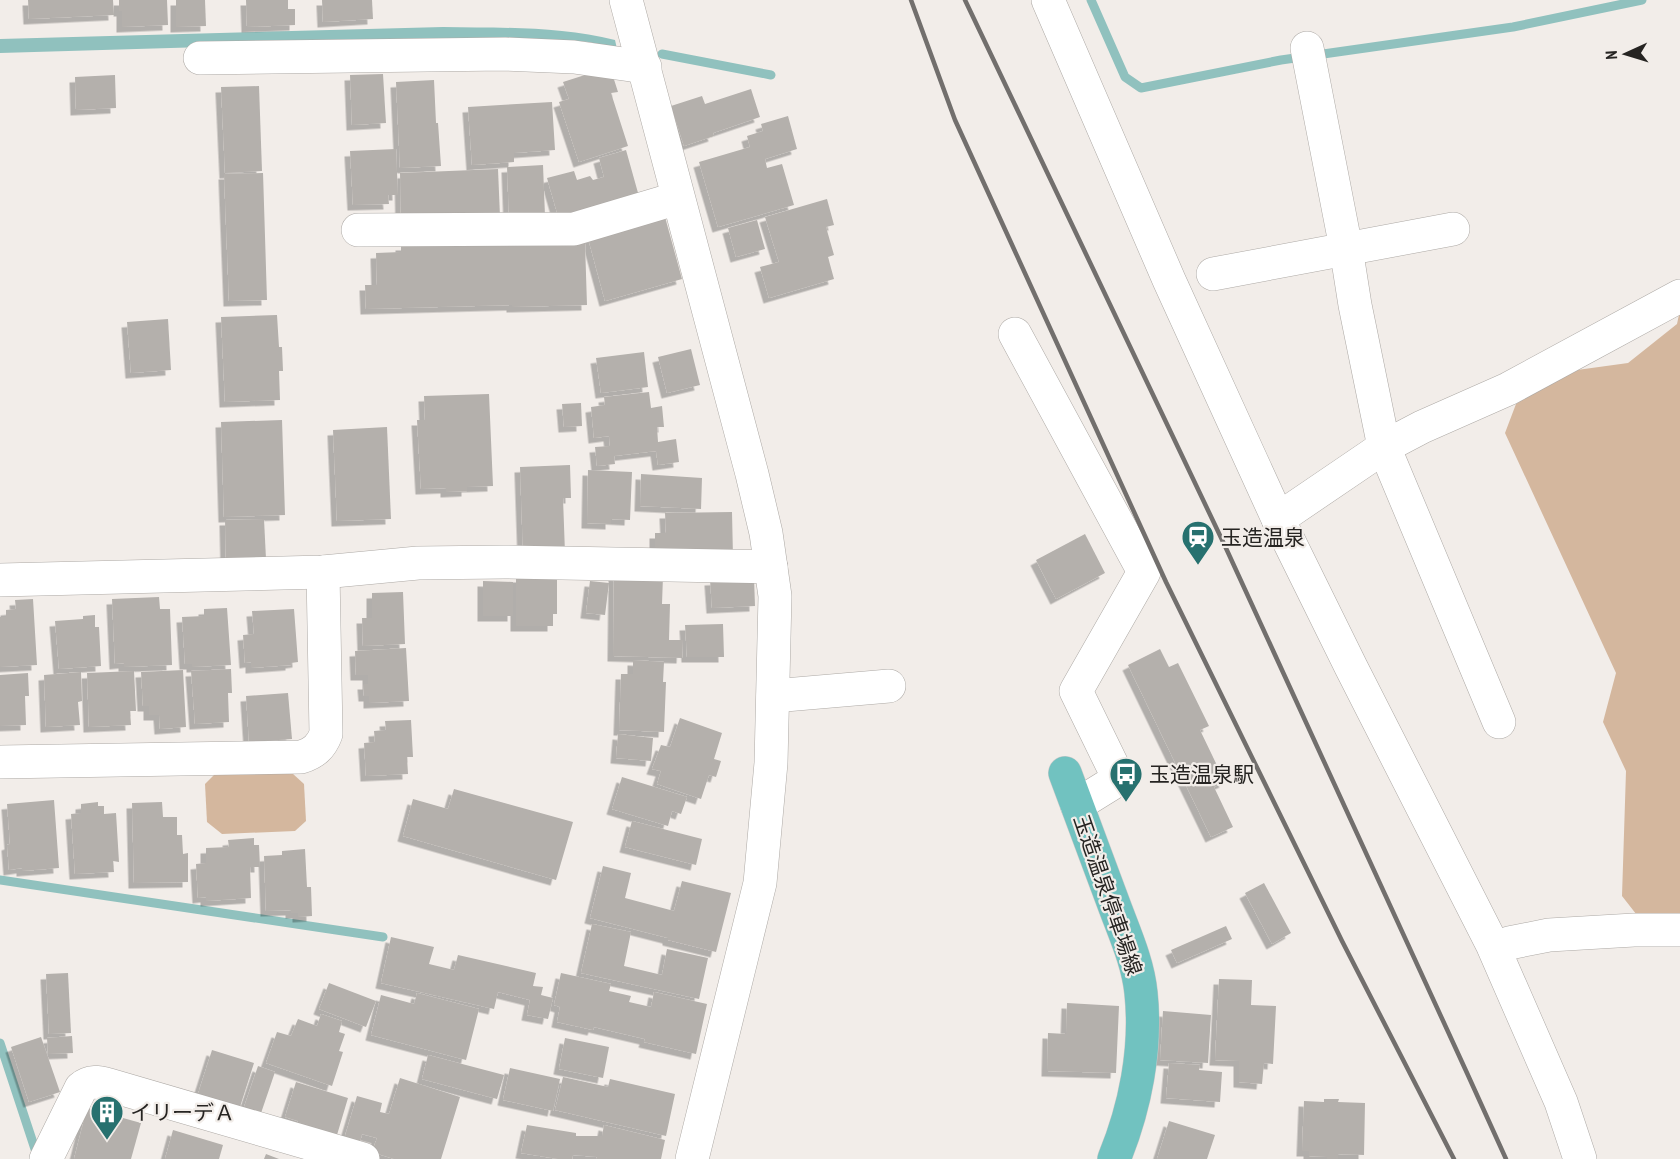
<svg xmlns="http://www.w3.org/2000/svg" width="1680" height="1159" font-family="'PT Sans Narrow','Noto Sans JP',sans-serif">
<style>
.green{fill:#d4b79e}
.water{fill:#90c1be}
.lines{fill:none;stroke-linecap:round;stroke-linejoin:round}
.stream{stroke:#90c1be;stroke-width:9}
.building{fill:#b4b0ac;filter:url(#shadow)}
.minor-casing{stroke:#ada9a5;stroke-width:34}
.major-casing{stroke:#cbcaca;stroke-width:34}
.minor{stroke:#fff;stroke-width:33}
.major{stroke:#71c2c0;stroke-width:33}
.rail{stroke:#726f6d;stroke-width:4.5}
.labels{text-anchor:middle;dominant-baseline:central;stroke-width:4.5;stroke-linejoin:round;paint-order:stroke}
.poi-label{font-size:21px;fill:#262422;stroke:#f2ede9;text-anchor:start}
.street-label{font-size:21px;fill:#262422;stroke:#f2ede9}
</style>
<defs>
<filter id="shadow"><feDropShadow dx="-5.5" dy="5.5" stdDeviation="0" flood-color="#0004"/></filter>
</defs>
<rect width="100%" height="100%" fill="#f2ede9"/>
<g class="green">
<path d="M1680,310V919H1640L1622,896L1626,771L1603,722L1616,673L1505,433L1516,404L1538,388L1577,370L1628,363L1677,324Z"/>
<path d="M292,773L304,784L306,821L295,831L222,834L207,822L205,784L215,774Z"/>
</g>
<path class="water" d="M443,27C500,28 559,26 615,40L617,49L589,42L516,38L0,53V39Z"/>
<g class="lines">
<g class="stream">
<path d="M1091,0L1125,77L1141,88L1281,60L1513,27L1642,0"/>
<path d="M662,54L771,75"/>
<path d="M0,880L383,937"/>
<path d="M0,1043L36,1152"/>
</g>
</g>
<g class="building">
<path d="M28,0H113L114,15L29,19Z"/>
<path d="M119,0H167L168,25L122,27V11H119Z"/>
<path d="M176,0H205L206,26L176,27Z"/>
<path d="M246,0H288V9H295V25L247,27Z"/>
<path d="M322,0H372L373,19L323,22Z"/>
<path d="M610,67L618,92L611,93L628,146L579,162L559,102L569,99L563,82Z"/>
<path d="M383,74L386,123L352,125L350,75Z"/>
<path d="M115,75L116,108L76,110L75,77Z"/>
<path d="M434,80L436,123H438L441,166L400,168L396,82Z"/>
<path d="M259,86L262,171L225,173L221,87Z"/>
<path d="M751,89L760,117L713,133L714,136L684,146L671,106L702,96L705,104Z"/>
<path d="M552,102L555,150L514,153V162L472,165L468,107Z"/>
<path d="M788,116L797,149L765,159L767,168L782,164L794,205L718,227L699,162L750,147L747,136L763,131L761,124Z"/>
<path d="M396,149L398,195H388L389,204L353,205L350,151Z"/>
<path d="M626,150L640,200L560,223L547,178L574,171L577,180L590,176L593,180L604,177L599,158Z"/>
<path d="M543,165L545,216L509,218L507,167Z"/>
<path d="M498,169L500,217L401,221L400,173Z"/>
<path d="M263,173L267,300L229,301L224,174Z"/>
<path d="M827,199L834,225L826,227L834,255L828,257L834,279L769,298L760,267L779,262L765,217Z"/>
<path d="M665,217L682,279L605,301L588,238Z"/>
<path d="M757,220L765,249L736,257L728,228Z"/>
<path d="M585,243L587,305L512,307V305L366,309L365,285H377L376,253L401,252V245Z"/>
<path d="M277,315L279,347H282L283,371H279L280,400L225,402L221,317Z"/>
<path d="M168,319L171,370L131,373L127,322Z"/>
<path d="M691,349L700,385L667,393L658,357Z"/>
<path d="M644,352L648,387L601,393L596,358Z"/>
<path d="M649,392L651,408L662,406L664,427H657L658,442L676,439L679,462L658,465L656,451L614,456L615,464L597,466L595,447L610,446L609,436L594,438L591,407L605,405L604,397Z"/>
<path d="M489,394L493,486L467,487V491L446,492V488L421,489L417,420H425L424,396Z"/>
<path d="M581,403L582,426L564,427L562,404Z"/>
<path d="M282,420L285,515L224,517L221,422Z"/>
<path d="M387,427L391,519L337,521L333,430Z"/>
<path d="M570,465L571,498H563L565,553L523,554L520,467Z"/>
<path d="M588,470L632,472L630,520L611,519V524L587,523Z"/>
<path d="M641,474L702,478L701,509L640,506Z"/>
<path d="M732,512L733,557L655,558V533H666L665,513Z"/>
<path d="M264,519L266,559L226,561L225,520Z"/>
<path d="M1085,534L1105,573L1056,599L1036,560Z"/>
<path d="M614,575L663,576L662,604H670L669,640H683L682,658L613,656Z"/>
<path d="M516,577H557V614H553V626H516Z"/>
<path d="M754,578L755,606L712,608L710,580Z"/>
<path d="M483,581L513,582V616H483Z"/>
<path d="M590,581L609,583L605,615L586,613Z"/>
<path d="M403,592L405,644L363,646L362,618H372V593Z"/>
<path d="M159,597L160,609H170L172,665L124,667V663L115,664L112,599Z"/>
<path d="M33,599L37,665L0,667V617H6V610L16,609L15,600Z"/>
<path d="M227,608L231,665L192,667V664H185L182,617L204,616V609Z"/>
<path d="M294,609L298,662L291,663V665L251,668V662L245,663L243,635L254,634L252,611Z"/>
<path d="M95,615V627H99L101,666L59,669L55,621L83,619V616Z"/>
<path d="M723,624L724,657H687L685,625Z"/>
<path d="M406,648L409,701L369,703V696H364L363,684H368V675H356L355,651Z"/>
<path d="M1160,649L1169,667L1178,663L1209,726L1200,730L1225,782L1214,787L1233,827L1211,837L1128,665Z"/>
<path d="M633,660L664,662L663,682H666L664,732L619,730L621,674H633Z"/>
<path d="M231,669L232,693H228L229,722L195,724L191,671Z"/>
<path d="M183,670L186,727L160,729L159,715H149V706H143L141,672Z"/>
<path d="M134,671L136,711H130L131,725L89,727L87,673Z"/>
<path d="M81,672L82,701L78,702L80,725L46,727L44,675Z"/>
<path d="M28,673L29,696H25L26,725L0,726V675Z"/>
<path d="M288,693L292,739L249,742L246,696Z"/>
<path d="M680,718L722,733L714,759L721,761L716,777L709,775L701,799L657,784L661,771L652,769L661,745L670,747Z"/>
<path d="M411,720L413,757H407L408,774L366,776L364,743L375,742L374,731L386,730L385,721Z"/>
<path d="M618,734L653,738L651,761L616,758Z"/>
<path d="M622,777L687,797L681,814L672,811L668,826L612,809Z"/>
<path d="M454,789L573,822L556,880L403,836L413,799L448,809Z"/>
<path d="M54,800L59,868L22,871V868L9,870L7,845L10,844L7,804Z"/>
<path d="M98,802V806H104V814L116,813L119,862L113,861L114,872L75,874L71,814L81,813V804Z"/>
<path d="M162,802L163,817H177V835H182L183,854L188,853V882L134,883L132,803Z"/>
<path d="M632,821L702,839L696,865L625,847Z"/>
<path d="M254,838V845H259L260,867H250L251,898L206,901V897L198,898L196,864L206,863V848L229,847L228,840Z"/>
<path d="M305,849L307,887H311L312,916L298,917V913H291V910L266,911L264,856L282,855V851Z"/>
<path d="M603,866L631,873L625,898L674,911L682,881L731,893L716,952L668,940V938L590,918Z"/>
<path d="M1264,883L1291,933L1272,944L1245,893Z"/>
<path d="M592,924L631,932L624,966L662,975L667,949L708,958L699,999L581,973Z"/>
<path d="M1226,926L1232,939L1177,963L1171,950Z"/>
<path d="M391,937L434,947L429,964L454,970L458,955L536,973L533,986L543,987L541,995L553,998L548,1019L527,1015L530,1000L498,992L494,1009L381,983Z"/>
<path d="M68,973L71,1033L49,1034L46,974Z"/>
<path d="M561,973L611,984L609,991L631,996L629,1002L651,1007L654,992L707,1004L696,1054L644,1042L645,1039L594,1027L593,1030L557,1022L560,1007L554,1005Z"/>
<path d="M1219,979L1252,980L1251,1005L1276,1006L1273,1064L1264,1063L1262,1084L1239,1082V1061L1215,1060Z"/>
<path d="M329,983L376,1001L366,1027L319,1009Z"/>
<path d="M417,993L479,1009L466,1060L371,1035L381,995L414,1004Z"/>
<path d="M1067,1003L1119,1006L1116,1073L1047,1071L1048,1033L1066,1034Z"/>
<path d="M1163,1011L1211,1015L1208,1063L1160,1060Z"/>
<path d="M321,1014L342,1021L339,1032L345,1034L339,1051L343,1052L332,1086L266,1063L277,1032L291,1036L298,1019L317,1026Z"/>
<path d="M72,1036L73,1053L48,1054L47,1038Z"/>
<path d="M41,1037L60,1092L29,1102L11,1047Z"/>
<path d="M565,1038L609,1047L603,1078L559,1069Z"/>
<path d="M212,1050L254,1063L239,1110L197,1097Z"/>
<path d="M428,1055L504,1075L497,1099L422,1079Z"/>
<path d="M1169,1063L1200,1065L1199,1070L1222,1072L1220,1102L1166,1098Z"/>
<path d="M258,1066L275,1072L259,1119L242,1113Z"/>
<path d="M510,1068L560,1079L553,1111L503,1100Z"/>
<path d="M563,1077L608,1087L610,1079L675,1094L666,1136L555,1110Z"/>
<path d="M400,1078L460,1097L441,1159H394L372,1152L377,1138L362,1134L358,1150L342,1146L357,1096L382,1103L380,1112L389,1114Z"/>
<path d="M296,1082L348,1098L334,1145L295,1133L298,1121L285,1117Z"/>
<path d="M1324,1099H1339L1338,1102L1365,1103L1364,1155L1338,1154V1159H1327V1157L1309,1156V1151H1302L1304,1101L1324,1102Z"/>
<path d="M87,1108L141,1123L131,1159H74Z"/>
<path d="M1169,1121L1215,1135L1207,1159H1157Z"/>
<path d="M527,1125L576,1133V1136H602L604,1125L665,1140L661,1159H596L597,1157L573,1155L572,1159H558L521,1153Z"/>
<path d="M173,1130L223,1145L219,1159H165Z"/>
<path d="M266,1154L279,1159H264Z"/>
</g>
<g class="lines">
<g class="minor-casing">
<g id="minor">
<path d="M626,0L752,474L766,533L775,596L771,763L760,883L692,1159"/>
<path d="M1048,0L1169,280L1278,519L1351,667L1492,944L1561,1102L1580,1159"/>
<path d="M1307,48L1346,248L1355,305L1384,447L1499,722"/>
<path d="M200,58L505,54L574,57L645,67"/>
<path d="M358,230L574,229L678,198"/>
<path d="M1213,274L1453,229"/>
<path d="M1015,334L1144,572L1076,691L1119,779L1077,805"/>
<path d="M1278,519L1384,447L1422,427L1508,389L1680,296"/>
<path d="M0,580L323,572L418,563L504,562L771,567"/>
<path d="M773,696L889,686"/>
<path d="M0,762L301,757C314,753 321,747 326,734L323,572"/>
<path d="M1509,943L1549,935L1634,930H1680"/>
<path d="M46,1159L81,1088C90,1080 98,1082 109,1085L363,1159"/>
</g>
</g>
<g class="major-casing">
<path id="major" d="M1065,773C1081,816 1097,859 1113,902C1124,932 1138,962 1141,993C1147,1049 1135,1108 1114,1159"/>
</g>
<use href="#minor" class="minor"/>
<use href="#major" class="major"/>
<g class="rail">
<path d="M911,0L955,120L1166,582L1342,941L1454,1159"/>
<path d="M965,0L1225,546L1467,1073L1506,1159"/>
</g>
</g>
<defs>
<g id="station-pin" transform="scale(1.725)"><path d="M0 17L-7.5 6A9.5 9.5 0 1 1 7.5 6Z" fill="#27716f" stroke="#f2ede9"/><path d="M-3-6H3Q5-6 5-4V2Q5 4 3 4L4.5 6H3L1.5 4h-3L-3 6H-4.5L-3 4Q-5 4-5 2V-4Q-5-6-3-6ZM-3.5-4v3h7v-3ZM-3.5 1v1.5H-2V1ZM2 1v1.5H3.5V1Z" fill="#fff"/></g>
<g id="bus-pin" transform="scale(1.725)"><path d="M0 17L-7.5 6A9.5 9.5 0 1 1 7.5 6Z" fill="#27716f" stroke="#f2ede9"/><path d="M-5-6H5V4H4V6H2V4H-2V6H-4V4H-5ZM-3.5-4V0h7V-4ZM-3.5 1.2v1.5H-2V1.2ZM2 1.2v1.5H3.5V1.2Z" fill="#fff"/></g>
<g id="building-pin" transform="scale(1.725)"><path d="M0 17L-7.5 6A9.5 9.5 0 1 1 7.5 6Z" fill="#27716f" stroke="#f2ede9"/><path d="M-4-6H4V6H1V3H-1V6H-4ZM-2.5-4.3h1.7v1.8h-1.7ZM.8-4.3h1.7v1.8H.8ZM-2.5-1h1.7V.8h-1.7ZM.8-1h1.7V.8H.8Z" fill="#fff"/></g>
</defs>
<g fill-rule="evenodd">
<use href="#station-pin" x="1198" y="537"/>
<use href="#bus-pin" x="1126" y="774"/>
<use href="#building-pin" x="107" y="1112"/>
</g>
<g class="labels">
<g class="poi-label">
<text x="1221" y="537">玉造温泉</text>
<text x="1149" y="774">玉造温泉駅</text>
<text x="130" y="1112">イリーデＡ</text>
</g>
<g class="street-label">
<text transform="translate(1108 895) rotate(71)">玉造温泉停車場線</text>
</g>
</g>
<g transform="translate(1626 54) rotate(266)" stroke="#f2ede9" stroke-width="4.5" paint-order="stroke">
<path d="M0-4.5L10 22L0 15L-10 22Z" fill="#262422"/>
<text y="-9" font-size="16" font-weight="bold" text-anchor="middle" fill="#262422">N</text>
</g>
</svg>
